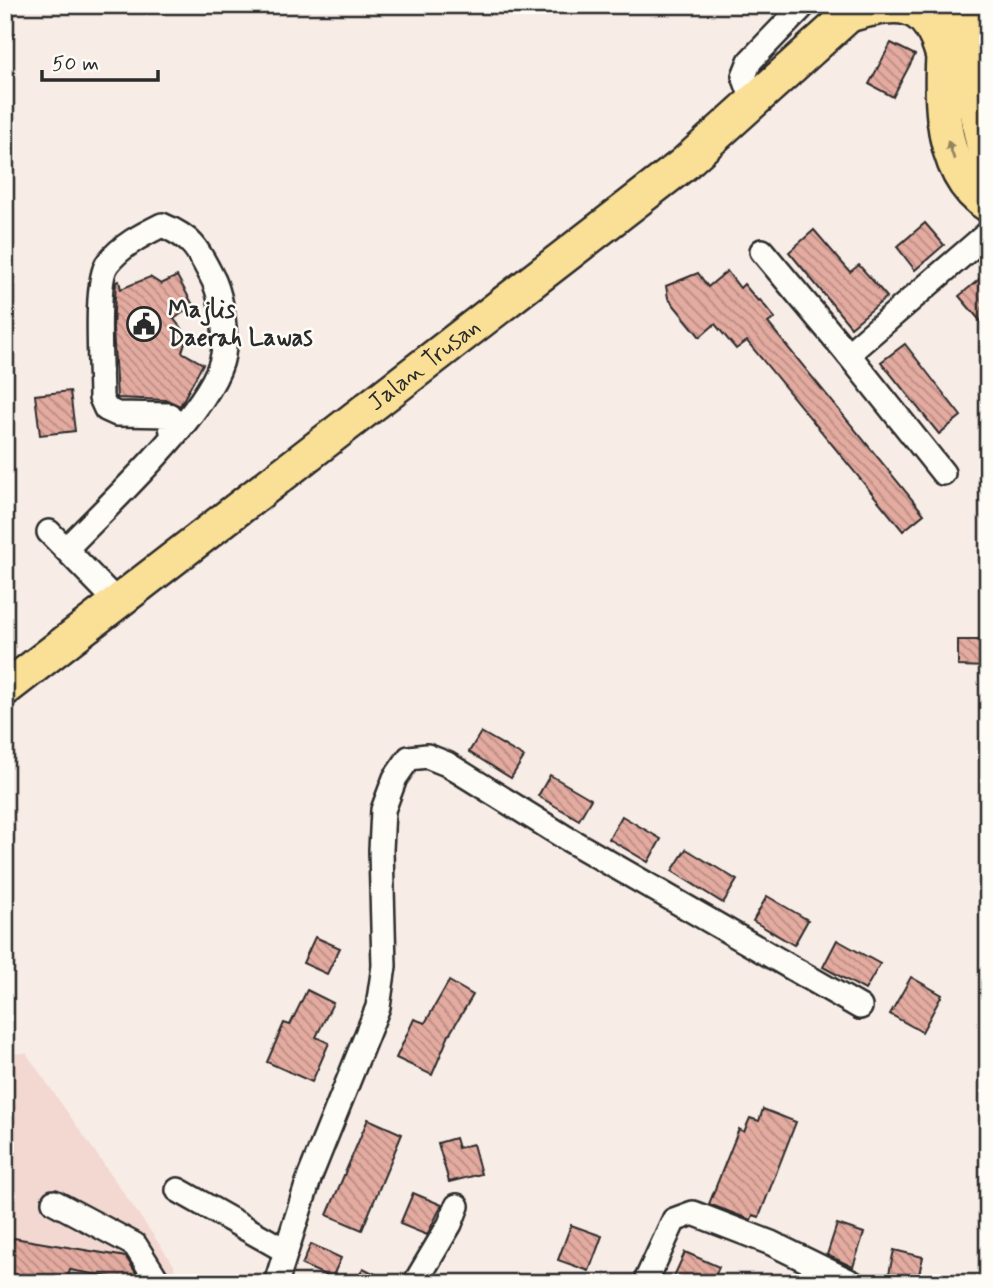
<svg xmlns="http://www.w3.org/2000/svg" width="993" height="1288" font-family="Mynerve,sans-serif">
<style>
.built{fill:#f2d8d1}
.building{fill:url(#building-back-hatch);stroke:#2b2b2b;stroke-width:2}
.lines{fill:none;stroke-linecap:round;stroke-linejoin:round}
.minor-casing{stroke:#2b2b2b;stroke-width:28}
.highway-casing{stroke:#2b2b2b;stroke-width:38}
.minor{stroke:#fdfcf7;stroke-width:23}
.highway{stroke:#fadf96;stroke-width:33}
.oneway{fill:#928560}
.labels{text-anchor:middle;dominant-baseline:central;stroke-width:5;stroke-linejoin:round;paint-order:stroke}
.poi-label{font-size:24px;font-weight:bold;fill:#2b2b2b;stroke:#fdfcf7;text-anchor:start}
.street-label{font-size:24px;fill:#2b2b2b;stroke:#fdfcf7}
</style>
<defs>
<pattern id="building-back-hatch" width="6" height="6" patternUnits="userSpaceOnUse" patternTransform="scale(1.75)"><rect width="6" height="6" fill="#e4aba0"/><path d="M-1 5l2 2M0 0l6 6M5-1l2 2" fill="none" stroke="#b98b83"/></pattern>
</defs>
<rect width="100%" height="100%" fill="#f8ece6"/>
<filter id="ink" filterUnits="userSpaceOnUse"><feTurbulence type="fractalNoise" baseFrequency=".0143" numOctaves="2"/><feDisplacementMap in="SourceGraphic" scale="14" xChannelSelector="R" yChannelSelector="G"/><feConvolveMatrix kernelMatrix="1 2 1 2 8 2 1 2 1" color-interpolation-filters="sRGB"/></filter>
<g filter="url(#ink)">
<path class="built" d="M26,1053L174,1265L176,1283H7L5,1280V1054Z"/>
<g class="building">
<path d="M891,43L915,55L893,97L869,84Z"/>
<path d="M925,223L944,245L915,270L897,247Z"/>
<path d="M814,230L850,272L859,265L887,297L851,327L789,252Z"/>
<path d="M727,271L740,288L744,284L758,301L760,300L775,318L768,323L924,514L903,531L747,341L736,349L715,324L700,337L668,298L666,286L698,273L708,287Z"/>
<path d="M988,272V330L959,296Z"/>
<path d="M177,276L193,305L174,319L187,336L182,352L203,364L180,406L167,400L117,398L113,327L116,282L119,281L121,289L150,277L161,284Z"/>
<path d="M905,344L961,416L939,434L881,362Z"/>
<path d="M70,391L75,431L40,435L35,395Z"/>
<path d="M958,640H988V667L958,666Z"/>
<path d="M481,732L524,757L511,778L469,752Z"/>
<path d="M550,775L591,799L579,820L538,796Z"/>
<path d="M622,816L661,839L648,862L609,839Z"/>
<path d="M686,849L737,880L723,903L672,871Z"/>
<path d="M767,896L808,920L794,945L753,921Z"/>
<path d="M315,937L340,948L327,974L303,963Z"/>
<path d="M837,940L880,964L865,990L823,967Z"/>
<path d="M911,977L942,995L922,1032L890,1014Z"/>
<path d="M449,981L473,995L449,1035L432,1075L396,1058L414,1019L425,1023Z"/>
<path d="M307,990L333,1003L316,1037L329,1043L312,1082L267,1062L284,1023L290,1025Z"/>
<path d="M763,1109L796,1122L759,1217L753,1215L751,1220L709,1204L739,1129L744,1132L750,1118L759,1121Z"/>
<path d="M368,1119L402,1134L362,1230L327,1215Z"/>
<path d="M455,1138L458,1148L473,1144L481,1174L449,1182L438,1143Z"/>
<path d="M413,1193L442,1205L427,1235L400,1224Z"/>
<path d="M837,1224L864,1233L853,1267L827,1255Z"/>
<path d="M571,1225L602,1236L589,1271L558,1260Z"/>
<path d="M14,1238L126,1257L136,1273L132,1283H107L109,1277L70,1270L66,1283H5V1263Z"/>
<path d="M311,1244L341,1258L332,1278L302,1265Z"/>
<path d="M894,1250L923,1257L917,1283H887Z"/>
<path d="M685,1252L719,1267L712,1283H671Z"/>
<path d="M363,1268L393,1283H356Z"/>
</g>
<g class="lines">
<g class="minor-casing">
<g id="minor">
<path d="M754,103L744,76L750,61L804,5"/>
<path d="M762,251L848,354L988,233"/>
<path d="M848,354L943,473"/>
<path d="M49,532L118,603"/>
<path d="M66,549C105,508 215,407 223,355C227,334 222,300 214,281C198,250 195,239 162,225C142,235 122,245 108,263C94,280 101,372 101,398L106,409L117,414L169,415L173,437"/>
<path d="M178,1190L286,1251"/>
<path d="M54,1202L135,1245L159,1283"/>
<path d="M276,1283L310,1176L378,1007L384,966L381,850L383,810L395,778L409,758L427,756L447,764L566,838L860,1007"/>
<path d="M415,1283L450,1224L457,1206"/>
<path d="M645,1283L674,1220L693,1213L771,1243L853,1283"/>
</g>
</g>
<g class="highway-casing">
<g id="highway">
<path d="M947,5C942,65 929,168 988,205"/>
<path d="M979,5L972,92L988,169"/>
<path d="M849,15C900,0 926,0 942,53"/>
<path id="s1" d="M5,689L684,164L860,5"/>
</g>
</g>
<use href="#minor" class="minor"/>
<use href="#highway" class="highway"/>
</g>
<defs><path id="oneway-solid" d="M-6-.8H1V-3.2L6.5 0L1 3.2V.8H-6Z" transform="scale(1.75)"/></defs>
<use class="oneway" href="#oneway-solid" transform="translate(951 150) rotate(-109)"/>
</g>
<defs>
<g id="civic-ring" transform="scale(1.75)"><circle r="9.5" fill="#fdfcf7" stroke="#2b2b2b" stroke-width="1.5"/><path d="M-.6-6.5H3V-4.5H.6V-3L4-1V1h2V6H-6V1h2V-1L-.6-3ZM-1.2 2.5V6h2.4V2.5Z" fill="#2b2b2b"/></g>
</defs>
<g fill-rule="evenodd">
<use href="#civic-ring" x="144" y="324"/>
</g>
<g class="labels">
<g class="poi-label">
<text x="168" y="310">Majlis<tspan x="168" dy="28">Daerah Lawas</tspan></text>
</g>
<g class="street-label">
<text stroke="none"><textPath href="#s1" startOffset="530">Jalan Trusan</textPath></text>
</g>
</g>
<rect width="993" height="1288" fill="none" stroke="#fdfcf7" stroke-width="28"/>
<rect x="14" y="14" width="965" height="1260" fill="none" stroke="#2b2b2b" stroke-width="2.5" filter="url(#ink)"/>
<path d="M42 70v10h116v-10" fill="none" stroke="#2b2b2b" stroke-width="3.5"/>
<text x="52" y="70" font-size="21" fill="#2b2b2b" stroke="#fdfcf7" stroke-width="5" paint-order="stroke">50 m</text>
</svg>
